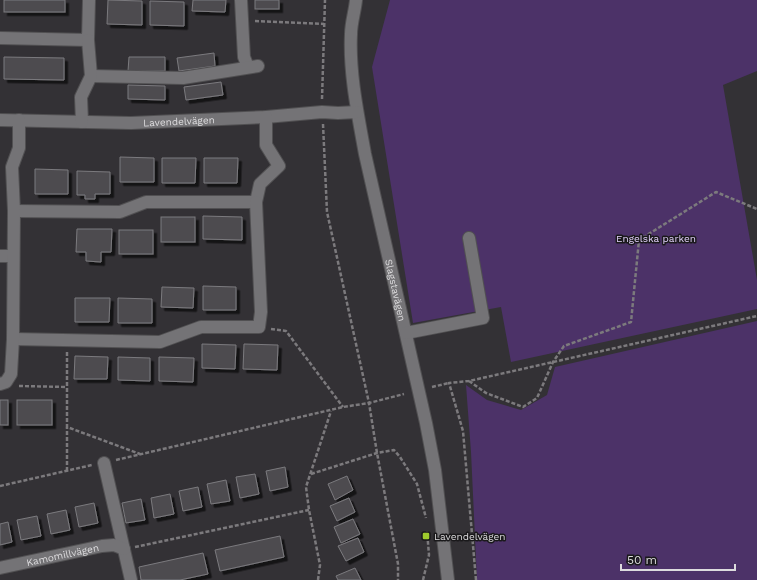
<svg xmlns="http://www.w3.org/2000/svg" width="757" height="580" font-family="'Work Sans',sans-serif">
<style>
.green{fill:#4c3268}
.building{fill:#4e4c50;stroke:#7b7a7e;filter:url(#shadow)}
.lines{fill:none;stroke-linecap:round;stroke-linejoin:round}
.minor-casing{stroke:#515052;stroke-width:14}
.path{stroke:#7c7a7d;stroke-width:2.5;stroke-dasharray:4 2;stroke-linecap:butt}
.minor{stroke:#747376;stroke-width:12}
.poi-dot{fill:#9fca2d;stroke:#1a191b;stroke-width:1.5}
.labels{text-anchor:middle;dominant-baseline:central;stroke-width:3;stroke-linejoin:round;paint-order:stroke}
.street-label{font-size:10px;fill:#dddcde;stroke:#1a191b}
.park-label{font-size:10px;fill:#e2d0fa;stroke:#1a191b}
.poi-label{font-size:10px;fill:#dddcde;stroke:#1a191b;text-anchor:start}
</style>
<defs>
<filter id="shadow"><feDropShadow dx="3.5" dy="3.5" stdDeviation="0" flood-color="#0009"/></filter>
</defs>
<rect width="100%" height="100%" fill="#333135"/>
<g class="green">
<path d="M390,0H757V71L723,85L757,280V309L511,362L501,307L413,323L372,67Z"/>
<path d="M757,321V580H477L471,452L466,385L487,400L521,410L547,395L555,367Z"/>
</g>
<g class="building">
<rect x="4" y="0" width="61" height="12"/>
<path d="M108,0L142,1V25L107,24Z"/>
<path d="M193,0H226L225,12L192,11Z"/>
<rect x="255" y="0" width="24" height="9"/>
<path d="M150,1L184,2V26L150,25Z"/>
<path d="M214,53L215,66L179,71L177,58Z"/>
<path d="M4,57L64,58V80L4,79Z"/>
<path d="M129,57H165V71H128Z"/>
<path d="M221,82L223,95L186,100L184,87Z"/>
<path d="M128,85L165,86V100L128,99Z"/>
<path d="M120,157L154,158V182H120Z"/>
<path d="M162,158H196L195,183H162Z"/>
<path d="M204,158H238L237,183H204Z"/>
<path d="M35,169L68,170V194H35Z"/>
<path d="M77,171L110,172V194H95V199H85V195H77Z"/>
<path d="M203,216L242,217V240L203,239Z"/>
<rect x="161" y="217" width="34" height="25"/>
<path d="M77,229H112L111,252H101V262L86,261V252H76Z"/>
<rect x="119" y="230" width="34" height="24"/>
<path d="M203,286L236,287V310H203Z"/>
<path d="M162,287L194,288L193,308L161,307Z"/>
<path d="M75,298H110L109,322H75Z"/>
<path d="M118,298L152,299V323H118Z"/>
<path d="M202,344L236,345L235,369L202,368Z"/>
<path d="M244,344L278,345L277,370L243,369Z"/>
<path d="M75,356L108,357L107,379H74Z"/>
<path d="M118,357L150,358V381L118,380Z"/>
<path d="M159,357L194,358L193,382L159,381Z"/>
<rect x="0" y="400" width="8" height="25"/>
<rect x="17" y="400" width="35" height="25"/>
<path d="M285,467L288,487L270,491L266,471Z"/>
<path d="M255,474L259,494L240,498L236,477Z"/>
<path d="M347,476L353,490L335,500L328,484Z"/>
<path d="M226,480L230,501L211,504L207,484Z"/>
<path d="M198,487L202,507L183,511L179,491Z"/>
<path d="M170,494L174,514L154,518L151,498Z"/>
<path d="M349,498L355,512L337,521L330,506Z"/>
<path d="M141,499L145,520L126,523L122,503Z"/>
<path d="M94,503L98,523L79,527L75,507Z"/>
<path d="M66,510L70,530L51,534L47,514Z"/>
<path d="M37,516L41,536L21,540L17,520Z"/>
<path d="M353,519L360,534L341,543L334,527Z"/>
<path d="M8,522L12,542L0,545V524Z"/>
<path d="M280,536L284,557L220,571L215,550Z"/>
<path d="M358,538L364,552L346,561L338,546Z"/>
<path d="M203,553L208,574L180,580H141L139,567Z"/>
<path d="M355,568L361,580H338L336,576Z"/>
</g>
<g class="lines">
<g class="minor-casing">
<g id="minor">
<path d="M241,0L244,57L248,67"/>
<path id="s1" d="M356,0C355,11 351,23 351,34C349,73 358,115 365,154L426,423L435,470L448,580"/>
<path d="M0,38L88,40L89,0"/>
<path d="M91,76L183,78L258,66"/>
<path id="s2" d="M0,120L131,123L266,117L322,112L338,113L357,112"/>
<path d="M82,122L81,97L91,76L88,40"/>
<path d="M14,211L120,212L146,202H256L260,184L279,166L266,145V117"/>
<path d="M0,256H13"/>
<path d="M406,333L483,318L469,238"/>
<path d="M13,339L160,342L201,327H259L261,312L256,202"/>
<path d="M0,384L6,382L11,374L13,339L14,211L12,167L19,148V120"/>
<path d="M104,463L131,580"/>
<path id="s3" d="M0,568L102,546L114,545L124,549"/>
</g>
</g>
<g class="path">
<path d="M255,21L324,24"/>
<path d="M322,99L325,0"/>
<path d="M323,124L327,212L369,403L377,453L398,564V580"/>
<path d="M271,329L286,331L343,407"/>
<path d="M67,352V427L140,454"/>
<path d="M469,381L486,393L523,407L537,398L553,362L564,346L631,322L639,240L716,192L757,209"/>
<path d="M19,386L67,387"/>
<path d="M432,387L449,383"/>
<path d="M116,460L343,407L369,403L404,394"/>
<path d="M67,471V427"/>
<path d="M311,474L377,453L394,450L400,457L417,484L426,518"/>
<path d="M0,486L92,465"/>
<path d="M135,547L309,510"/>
<path d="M318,580L320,565L309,510L306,487L331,411"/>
<path d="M423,580L429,555L427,531"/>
<path d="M476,580L463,431L449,383L469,381L757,316"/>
</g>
<use href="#minor" class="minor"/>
</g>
<rect class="poi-dot" x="422" y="532" width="8" height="8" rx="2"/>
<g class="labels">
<g class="street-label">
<text stroke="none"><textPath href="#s2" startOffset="179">Lavendelvägen</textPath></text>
<text stroke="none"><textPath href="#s1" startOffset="295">Slagstavägen</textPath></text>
<text stroke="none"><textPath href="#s3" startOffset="64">Kamomillvägen</textPath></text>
</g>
<g class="park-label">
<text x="656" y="238">Engelska parken</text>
</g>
<g class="poi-label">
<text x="434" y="536">Lavendelvägen</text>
</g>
</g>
<path d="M621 564v6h114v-6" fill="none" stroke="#dddcde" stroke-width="2"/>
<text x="627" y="564" font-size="12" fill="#dddcde" stroke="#1a191b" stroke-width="3" paint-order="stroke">50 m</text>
</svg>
